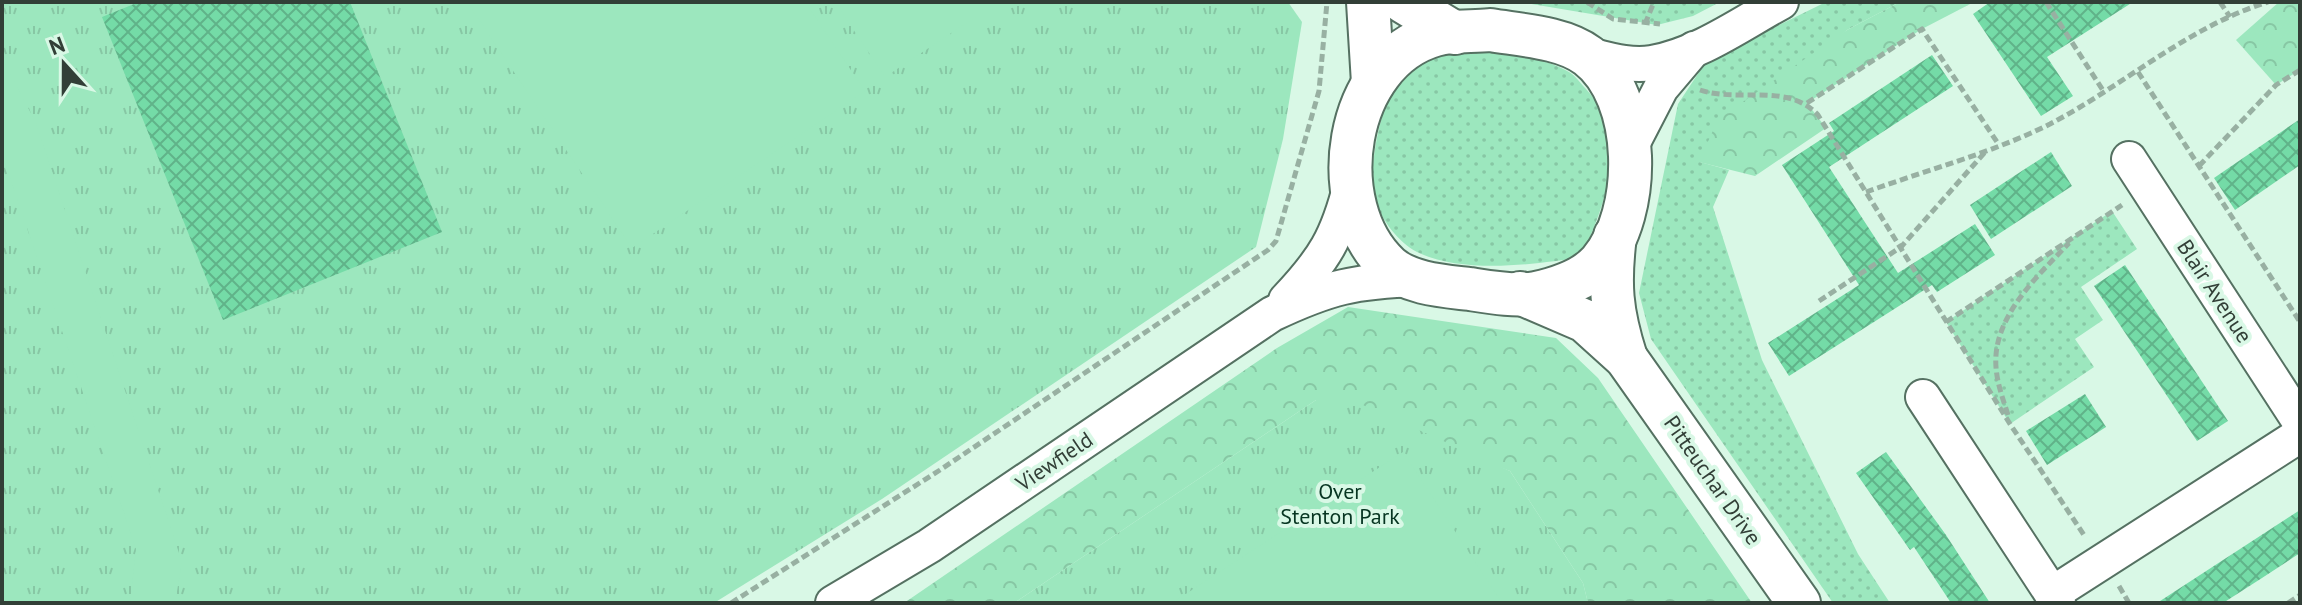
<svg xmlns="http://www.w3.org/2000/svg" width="2302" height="605" font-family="'PT Sans',sans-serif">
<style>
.grass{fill:url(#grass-dots)}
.forest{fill:url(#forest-crowns)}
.park{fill:url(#park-tufts)}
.garden{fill:#9ce7be}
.building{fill:url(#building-cross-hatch)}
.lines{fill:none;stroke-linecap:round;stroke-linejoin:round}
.minor-casing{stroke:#557162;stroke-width:38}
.tertiary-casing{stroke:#557162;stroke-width:46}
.path{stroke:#98b0a2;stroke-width:5;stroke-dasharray:8 4;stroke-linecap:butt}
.minor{stroke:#fff;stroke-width:34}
.tertiary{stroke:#fff;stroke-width:42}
.labels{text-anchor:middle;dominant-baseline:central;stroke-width:8;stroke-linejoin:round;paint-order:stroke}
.street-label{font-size:22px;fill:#323f37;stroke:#d9f8e6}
.park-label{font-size:22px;fill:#063521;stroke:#d9f8e6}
</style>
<defs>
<pattern id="grass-dots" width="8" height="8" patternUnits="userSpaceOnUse" patternTransform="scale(2)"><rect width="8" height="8" fill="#9ce7be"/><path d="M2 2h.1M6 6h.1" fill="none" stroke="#87c7a4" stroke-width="1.8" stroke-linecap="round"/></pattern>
<pattern id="forest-crowns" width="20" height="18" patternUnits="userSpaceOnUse" patternTransform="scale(2)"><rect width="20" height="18" fill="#9ce7be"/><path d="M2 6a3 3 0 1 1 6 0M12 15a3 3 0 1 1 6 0" fill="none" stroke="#87c7a4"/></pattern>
<pattern id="park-tufts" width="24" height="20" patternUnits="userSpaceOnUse" patternTransform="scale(2)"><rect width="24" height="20" fill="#9ce7be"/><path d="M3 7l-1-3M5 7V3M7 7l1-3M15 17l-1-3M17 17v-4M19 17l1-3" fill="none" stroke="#87c7a4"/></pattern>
<pattern id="building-cross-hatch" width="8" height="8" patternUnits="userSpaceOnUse" patternTransform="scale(2)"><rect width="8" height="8" fill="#74dba7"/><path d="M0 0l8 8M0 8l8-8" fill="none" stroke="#60b389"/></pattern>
</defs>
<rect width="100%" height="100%" fill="#d9f8e6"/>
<g class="grass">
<path d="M1520,2H1720L1693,16L1657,25Z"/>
<path d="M1826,2H1900L1847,30L1700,162L1729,170L1713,207L1762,360L1858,554L1890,603H1833L1651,339L1639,293L1678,104L1707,60Z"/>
<path d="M1466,48C1499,53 1539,55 1569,72C1575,75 1581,84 1586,89C1631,137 1605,206 1581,257C1535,265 1461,274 1417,252C1398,242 1382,220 1375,201C1366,174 1382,97 1400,76C1419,56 1441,51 1466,48Z"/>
<path d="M2112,211L2137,249L2081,287L2103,320L2075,339L2094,367L2010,424L1946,322Z"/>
</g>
<g class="forest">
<path d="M1900,2H1974L1922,29L1807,103L1826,128L1755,176L1699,162L1718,119L1847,30Z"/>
<path d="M2279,2H2300V70L2276,85L2236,40Z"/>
<path d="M1348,307L1556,338L1598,378L1752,603H1588L1583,583L1510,471L1316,400L1014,603H904L1277,348Z"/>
</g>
<g class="park">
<path d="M2,2H1288L1302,22L1283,139L1256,247L882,499L714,603H2Z"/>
<path d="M1345,397L1510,471L1583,583L1588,603H1014L1316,400Z"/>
</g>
<g class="garden">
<path d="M467,2H805L865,91L632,248Z"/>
<path d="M835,2H998L885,77Z"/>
<path d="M2,58L36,123L182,562L175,603H130L136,549L2,154Z"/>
<path d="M1403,452L1502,603H1172Z"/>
</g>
<g class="building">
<path d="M139,2H350L442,232L223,320L102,17Z"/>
<path d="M1990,2H2133L2047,57L2073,96L2041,116L1973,14Z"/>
<path d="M1932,55L1953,86L1829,167L1898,273L1975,224L1995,255L1937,292L1932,285L1789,376L1768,343L1859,285L1782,165L1834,131L1829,123Z"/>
<path d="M2300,119V165L2235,210L2214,178Z"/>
<path d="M2051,152L2072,186L1991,239L1970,205Z"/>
<path d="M2125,265L2228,421L2197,441L2094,286Z"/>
<path d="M2085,394L2106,427L2047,465L2026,431Z"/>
<path d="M1886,452L1946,535L1990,603H1951L1914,547L1910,550L1856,473Z"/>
<path d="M2300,510V553L2262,578L2223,603H2157Z"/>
</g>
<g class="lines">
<g class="minor-casing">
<g id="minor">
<path d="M1585,54C1606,59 1630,67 1652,63C1698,55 1741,24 1781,2"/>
<path d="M1630,148L1661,88L1694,49"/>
<path d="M2129,159L2300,422"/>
<path d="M1286,300C1324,260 1338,237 1351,184"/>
<path d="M1923,397L2058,603"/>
<path d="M2052,594L2300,435"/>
<path d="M833,603L929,546L1272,314C1329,287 1355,281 1418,279"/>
</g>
</g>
<g class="tertiary-casing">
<g id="tertiary">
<path d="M1368,2L1373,83"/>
<path d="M1404,2L1455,33"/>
<path d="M1490,30C1520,35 1563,37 1588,56C1642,97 1642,213 1600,262C1584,280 1559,288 1536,293C1517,297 1489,292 1470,289C1445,286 1409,284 1389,266C1323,205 1344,61 1435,35C1452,30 1473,32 1490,30Z"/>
<path d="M1615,236C1609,284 1611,311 1626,358"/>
<path d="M1520,293L1585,321L1626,358L1799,603"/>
</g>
</g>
<g class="path">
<path d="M1587,2L1613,19L1660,24"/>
<path d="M2046,2L2104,92"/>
<path d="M2220,2L2230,17"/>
<path d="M1645,24L1654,2"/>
<path d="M2138,72L2300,322"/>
<path d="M1700,90C1739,103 1787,82 1818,115L2010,424L2084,535"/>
<path d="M1807,103L1922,29L1999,145"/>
<path d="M2199,166L2276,85L2300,70"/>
<path d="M1866,192C1927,170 1992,153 2050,124C2123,86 2189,26 2268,2"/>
<path d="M1819,301L1901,247L1986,151"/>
<path d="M1946,322L2122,205"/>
<path d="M2008,415C2003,399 1997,383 1996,367C1992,317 2038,276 2069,243"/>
<path d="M2119,586L2129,603"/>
<path d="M731,603L940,470L1268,250L1276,241L1319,91L1327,2"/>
<path d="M2288,603L2300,595"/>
</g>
<use href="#minor" class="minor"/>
<use href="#tertiary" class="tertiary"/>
</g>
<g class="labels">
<g class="street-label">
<text transform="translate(2215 291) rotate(57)">Blair Avenue</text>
<text transform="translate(1054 461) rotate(-34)">Viewfield</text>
<text transform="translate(1713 480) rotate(55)">Pitteuchar Drive</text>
</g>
<g class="park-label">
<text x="1340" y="491">Over<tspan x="1340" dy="25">Stenton Park</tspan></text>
</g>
</g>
<rect width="2302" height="605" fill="none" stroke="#323f37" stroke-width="8"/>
<g transform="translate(64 64) rotate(339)" stroke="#d9f8e6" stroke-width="6" paint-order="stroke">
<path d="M0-6L14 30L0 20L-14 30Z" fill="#323f37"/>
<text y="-12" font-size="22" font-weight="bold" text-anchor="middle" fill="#323f37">N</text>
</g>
</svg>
